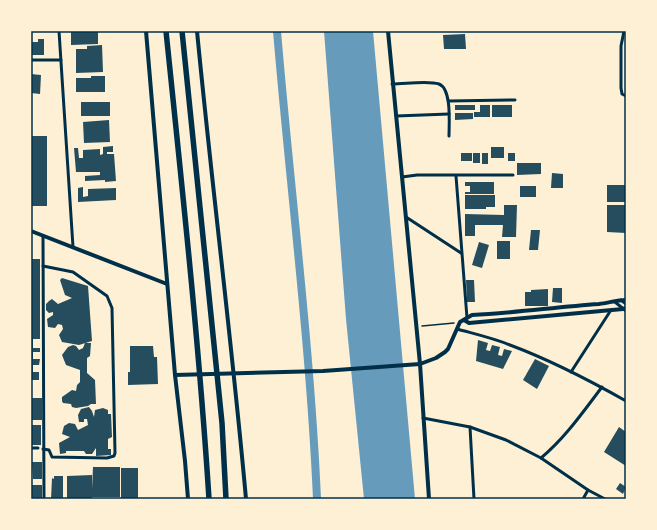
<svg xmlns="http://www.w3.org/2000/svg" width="657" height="530" font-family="Inter,sans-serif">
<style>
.water{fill:#669bbc}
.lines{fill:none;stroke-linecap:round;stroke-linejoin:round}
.canal{stroke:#669bbc;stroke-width:8}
.building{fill:#264d5e}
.path{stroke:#003049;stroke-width:1.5}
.minor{stroke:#003049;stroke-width:3}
.tertiary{stroke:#003049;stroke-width:4}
.trunk{stroke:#003049;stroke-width:5.5}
.neatline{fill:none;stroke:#003049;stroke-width:1.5}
</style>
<rect width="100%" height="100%" fill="#fdf0d5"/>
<path class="water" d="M324,31H373L415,499H364L346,319Z"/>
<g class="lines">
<path class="canal" d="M277,31C290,187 310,342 317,499"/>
</g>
<g class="building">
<path d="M71,31H98V44L71,45Z"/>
<path d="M465,34L466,49H444L443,35Z"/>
<path d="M38,39H44V55H31V42H38Z"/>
<path d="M102,45L103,72L76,73V49H87V46Z"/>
<path d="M31,74L41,75L40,94L31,93Z"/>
<path d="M91,76H105V92H76V78H91Z"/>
<rect x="81" y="102" width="29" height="14"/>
<rect x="455" y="105" width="20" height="5"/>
<path d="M480,105H490V117H474V112H480Z"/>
<rect x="492" y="105" width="20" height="12"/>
<path d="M455,113H473V119L455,120Z"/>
<path d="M109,120L110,142L84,143L83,122Z"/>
<rect x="31" y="136" width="16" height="70"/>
<path d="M113,146V152H107V154H114L116,181L105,182V180L85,181V176L100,175V172H76L74,148H78L79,158H83V150L100,149V155L103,154V147Z"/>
<rect x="491" y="147" width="13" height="11"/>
<rect x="461" y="153" width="11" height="8"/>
<rect x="473" y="153" width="7" height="10"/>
<rect x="482" y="153" width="6" height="11"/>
<rect x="508" y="153" width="7" height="8"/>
<path d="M517,163H541V174L517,175Z"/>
<path d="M552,173L563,174V188H551Z"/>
<path d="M465,182H494V194H465V192H470V186H465Z"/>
<rect x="607" y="185" width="19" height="17"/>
<rect x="520" y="186" width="16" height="11"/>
<path d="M83,187V197L88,196V189L116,188V200L78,202V188Z"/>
<path d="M465,195H495V207H486V209H465Z"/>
<path d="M504,205H517L516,237H502L503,225H475V236H465V214L504,215Z"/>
<path d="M607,205H626V233L607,232Z"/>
<path d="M531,230H540L538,250H529Z"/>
<rect x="497" y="241" width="13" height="18"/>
<path d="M479,242L489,245L482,268L472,265Z"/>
<path d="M31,259H40V339H33V348H40V352H33V359H40L39,365H33V372H39V380H31Z"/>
<path d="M62,278L88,286L92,341L79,345L62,342L59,335L63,329L62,325L58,324L55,328L48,327L47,319L53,315V312L49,313L46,310V304L49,301L52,299L58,304L72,298L65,295L60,280Z"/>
<path d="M466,280H474L475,302H467Z"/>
<path d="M553,288H562V303L552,302Z"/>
<path d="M548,289V306H525V292H531V290Z"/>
<path d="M478,340L488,343L486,350L490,351L492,345L500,347L498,355L502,356L504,349L512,351L503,369L476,361Z"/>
<path d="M85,343H91L90,356L87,358V373L95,380L96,404H91L88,406L76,408L72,407L71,404L63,403L62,401V397L72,390L76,391L77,385L80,382V370L66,365L62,355L68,347L73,345L76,346L79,350L83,348Z"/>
<path d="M130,346H153L154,357H157L158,384L128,385V372H130Z"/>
<path d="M535,359L549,366L537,389L523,380Z"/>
<rect x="31" y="398" width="11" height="22"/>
<path d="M89,407L92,411L94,417L95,410L103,408L108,410V414H111L112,437L108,439V449H111V455L96,456V448L92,454H86L84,451H66V453L60,454L59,443L70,437L62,434L64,426L69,423L75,424L78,430L88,425L87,419H84V422H79L78,415L81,409Z"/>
<rect x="31" y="425" width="10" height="20"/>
<path d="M619,427L626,432V466L604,452Z"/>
<path d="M32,462H42V479H33Z"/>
<path d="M93,467H120V497H92V499H67V476L92,475V489Z"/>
<rect x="121" y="468" width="17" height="31"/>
<path d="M54,476H63V499H51L52,478L54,479Z"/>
<path d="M620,483L626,487L623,494L616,489Z"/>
<rect x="31" y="485" width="11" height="14"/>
</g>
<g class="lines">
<path class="path" d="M422,326L454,323"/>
<g class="minor">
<path d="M59,31L73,247"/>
<path d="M624,31L621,46V88L622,94L626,96"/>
<path d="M31,60H61"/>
<path d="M392,84C405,84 428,80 439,84C452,89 449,124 449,136"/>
<path d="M449,101L515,100"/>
<path d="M396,116L449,114"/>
<path d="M456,176L467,318"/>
<path d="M402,177L417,175H513"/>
<path d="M406,217L461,253"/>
<path d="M43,236L44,499"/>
<path d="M621,300L626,304"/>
<path d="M615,302L626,311"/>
<path d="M457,329C475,334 493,338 510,345C550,360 589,380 626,401"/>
<path d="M571,372L611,310"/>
<path d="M423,418L470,427L506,440L541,458L588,490L605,499"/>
<path d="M470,427L474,499"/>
<path d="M31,448H38"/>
<path d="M43,449L49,450L52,457L107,458L114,456L115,453L112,308L107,296L73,272L43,266"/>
<path d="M541,458C565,438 583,412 602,387"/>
<path d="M583,499L588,490"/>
</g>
<g class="tertiary">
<path d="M146,31L175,375L185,461L188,499"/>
<path d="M197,31C212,187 232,343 246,499"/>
<path d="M388,31L420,364L429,499"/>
<path d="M31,231L167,284"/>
<path d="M464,320L469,323L623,309L626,308"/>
<path d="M175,375L323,371L420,364L436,358L445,352L448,349L460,322L472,315C514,313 556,307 599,304C608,303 617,300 626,300"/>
</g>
<g class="trunk">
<path d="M166,31C182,187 199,343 209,499"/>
<path d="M182,31L222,423L226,499"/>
</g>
</g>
<rect width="657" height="530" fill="none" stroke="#fdf0d5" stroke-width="64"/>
<rect x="32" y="32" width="593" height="466" class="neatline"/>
</svg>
